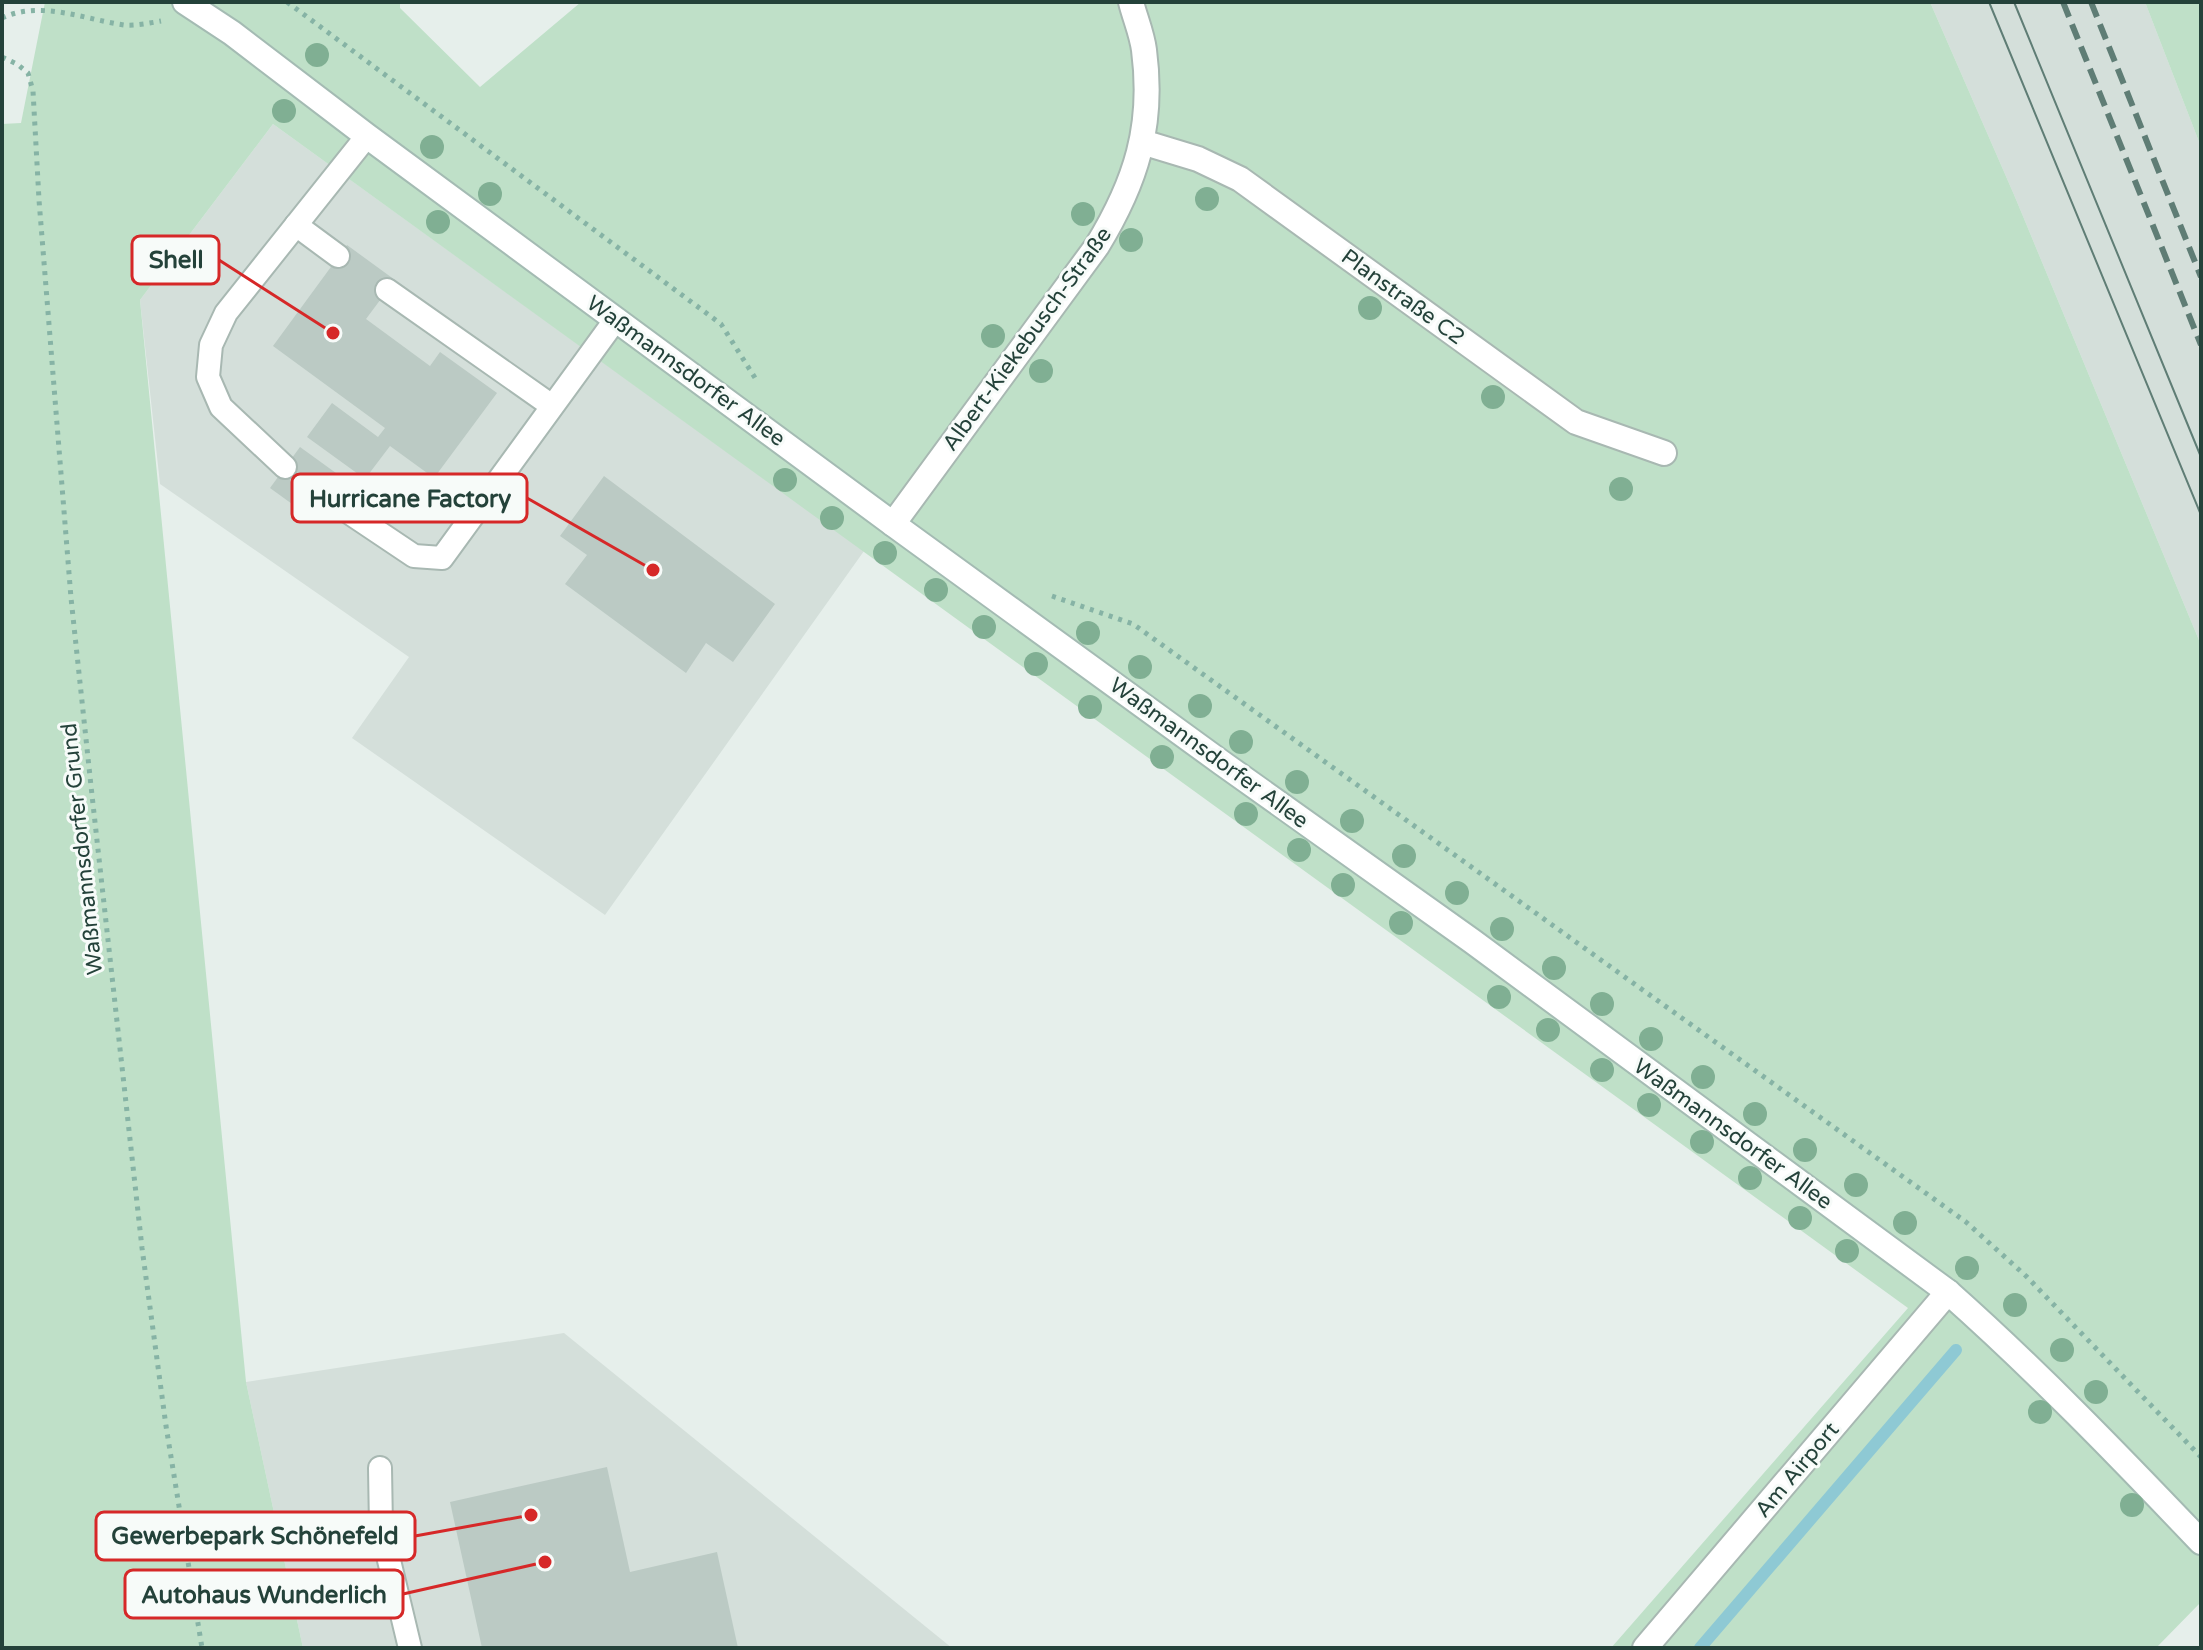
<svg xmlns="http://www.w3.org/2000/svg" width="2203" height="1650" font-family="'Varela Round',sans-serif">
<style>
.built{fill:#d4dfda}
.green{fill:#bfe0c8}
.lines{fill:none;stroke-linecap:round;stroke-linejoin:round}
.stream{stroke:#8ec9d4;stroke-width:12}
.building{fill:#bbcac4}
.lane-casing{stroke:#a8b8b2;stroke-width:26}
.street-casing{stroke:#a8b8b2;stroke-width:28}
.secondary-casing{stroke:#a4bbb3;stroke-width:28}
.path{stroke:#86b3a5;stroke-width:5;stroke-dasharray:4 6;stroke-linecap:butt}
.lane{stroke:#fff;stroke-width:22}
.street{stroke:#fff;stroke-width:24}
.secondary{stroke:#fff;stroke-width:24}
.tram{stroke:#5f7d75;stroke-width:2}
.rail{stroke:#5f7d75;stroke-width:6;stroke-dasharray:16 8;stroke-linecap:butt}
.tree{fill:#80af93}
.labels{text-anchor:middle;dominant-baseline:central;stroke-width:6;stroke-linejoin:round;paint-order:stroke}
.street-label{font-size:22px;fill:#24423a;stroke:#f7fbf9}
.leader{fill:none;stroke:#d62828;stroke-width:3}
.callout-dot{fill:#d62828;stroke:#f7fbf9;stroke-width:3}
.callout{fill:#f7fbf9;stroke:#d62828;stroke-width:3}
.callout-label{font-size:24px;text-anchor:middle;font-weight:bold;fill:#24423a}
</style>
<rect width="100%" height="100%" fill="#e6efeb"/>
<g class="built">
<path d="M1930,2H2145L2201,147V645L2015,197Z"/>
<path d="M273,124L864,551L605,915L352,738L409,657L160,484L140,300Z"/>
<path d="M564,1333L952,1648H303L246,1382Z"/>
</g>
<g class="green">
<path d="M45,2H400V8L480,87L581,2H1930L2015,197L2201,645V1602L2156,1648H1611L1908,1308L273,124L140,300L246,1382L303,1648H2V124L21,123Z"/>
<path d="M2145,2H2201V147Z"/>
</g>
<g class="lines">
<path class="stream" d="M1700,1648L1956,1350"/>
</g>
<g class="building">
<path d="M347,245L395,280L366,319L430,366L440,352L497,393L434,478L390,446L365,479L307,437L332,403L378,437L385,428L273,346Z"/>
<path d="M300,447L347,481L317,522L270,488Z"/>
<path d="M604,476L775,604L733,662L706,643L686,673L565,584L587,555L560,536Z"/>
<path d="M607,1467L630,1572L717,1552L738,1648H482L450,1502Z"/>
</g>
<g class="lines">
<g class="lane-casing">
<g id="lane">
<path d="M296,225L338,256"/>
<path d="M387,290L552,406"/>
<path d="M285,467L221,407L208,377L211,345L226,313L367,136"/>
<path d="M332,501L414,556L442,558L616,319"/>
<path d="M380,1468L381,1527L410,1648"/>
</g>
</g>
<g class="street-casing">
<g id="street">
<path d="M1142,142L1198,159L1240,179L1576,422L1664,453"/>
<path d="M893,524L1097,246C1136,182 1154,126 1144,50C1142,34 1135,18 1131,2"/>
<path d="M1645,1648L1948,1292"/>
</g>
</g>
<g class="secondary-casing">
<path id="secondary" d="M185,2L232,33L367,136L893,524L1222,763L1472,941L1948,1292C2037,1371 2119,1456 2201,1542"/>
</g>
<g class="path">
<path d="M287,2L721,324L757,381"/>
<path d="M2,18C40,0 83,19 124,25C135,26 150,23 161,21"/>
<path d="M2,57L17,64L28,73L33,91L39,200L71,598L91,786L142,1248L166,1426L202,1648"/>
<path d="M1052,596L1133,624L1966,1222L2026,1276L2201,1457"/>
</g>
<use href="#lane" class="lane"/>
<use href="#street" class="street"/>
<use href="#secondary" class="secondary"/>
<g class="tram">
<path d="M1989,2L2201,515"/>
<path d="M2014,2L2201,457"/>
</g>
<g class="rail">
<path d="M2063,2L2201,345"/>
<path d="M2091,2L2201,277"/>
</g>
</g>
<g class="tree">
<circle cx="317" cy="55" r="12"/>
<circle cx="284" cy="111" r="12"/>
<circle cx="432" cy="147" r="12"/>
<circle cx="490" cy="194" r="12"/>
<circle cx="1207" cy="199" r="12"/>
<circle cx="1083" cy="214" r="12"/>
<circle cx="438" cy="222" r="12"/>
<circle cx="1131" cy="240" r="12"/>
<circle cx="1370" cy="308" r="12"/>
<circle cx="993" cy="336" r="12"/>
<circle cx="1041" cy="371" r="12"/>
<circle cx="1493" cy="397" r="12"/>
<circle cx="785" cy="480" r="12"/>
<circle cx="1621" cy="489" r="12"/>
<circle cx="832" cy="518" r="12"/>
<circle cx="885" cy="553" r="12"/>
<circle cx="936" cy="590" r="12"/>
<circle cx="984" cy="627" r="12"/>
<circle cx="1088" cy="633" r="12"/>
<circle cx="1036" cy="664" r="12"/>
<circle cx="1140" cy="667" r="12"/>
<circle cx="1200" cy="706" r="12"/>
<circle cx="1090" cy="707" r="12"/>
<circle cx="1241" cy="742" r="12"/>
<circle cx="1162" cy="757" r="12"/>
<circle cx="1297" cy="782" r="12"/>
<circle cx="1246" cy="814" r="12"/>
<circle cx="1352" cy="821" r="12"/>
<circle cx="1299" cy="850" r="12"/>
<circle cx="1404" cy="856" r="12"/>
<circle cx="1343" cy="885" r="12"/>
<circle cx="1457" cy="893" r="12"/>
<circle cx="1401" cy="923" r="12"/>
<circle cx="1502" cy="929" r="12"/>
<circle cx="1554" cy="968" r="12"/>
<circle cx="1499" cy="997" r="12"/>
<circle cx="1602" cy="1004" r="12"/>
<circle cx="1548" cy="1030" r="12"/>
<circle cx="1651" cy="1039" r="12"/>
<circle cx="1602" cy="1070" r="12"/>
<circle cx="1703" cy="1077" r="12"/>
<circle cx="1649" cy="1105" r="12"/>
<circle cx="1755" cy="1114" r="12"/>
<circle cx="1702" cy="1142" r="12"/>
<circle cx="1805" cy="1150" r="12"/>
<circle cx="1750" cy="1178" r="12"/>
<circle cx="1856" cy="1185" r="12"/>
<circle cx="1800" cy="1218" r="12"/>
<circle cx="1905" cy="1223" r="12"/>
<circle cx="1847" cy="1251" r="12"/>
<circle cx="1967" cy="1268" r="12"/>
<circle cx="2015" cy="1305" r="12"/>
<circle cx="2062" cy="1350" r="12"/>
<circle cx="2096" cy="1392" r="12"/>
<circle cx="2040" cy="1412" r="12"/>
<circle cx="2132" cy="1505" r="12"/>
</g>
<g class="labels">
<g class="street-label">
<text transform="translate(1403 297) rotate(36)">Planstraße C2</text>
<text transform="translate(1027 339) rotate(-54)">Albert-Kiekebusch-Straße</text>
<text transform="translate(686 371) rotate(36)">Waßmannsdorfer Allee</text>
<text transform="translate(1209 753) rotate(36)">Waßmannsdorfer Allee</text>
<text transform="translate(82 849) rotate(-96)">Waßmannsdorfer Grund</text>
<text transform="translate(1733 1134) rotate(36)">Waßmannsdorfer Allee</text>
<text transform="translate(1797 1470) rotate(-50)">Am Airport</text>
</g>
</g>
<path class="leader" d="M333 333L219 260M653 570L527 498M531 1515L415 1536M545 1562L403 1594"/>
<g class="callout-dot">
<circle cx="333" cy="333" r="8"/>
<circle cx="653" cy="570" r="8"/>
<circle cx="531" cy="1515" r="8"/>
<circle cx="545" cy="1562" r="8"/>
</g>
<g class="callout">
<rect x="132" y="236" width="87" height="48" rx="8"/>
<rect x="292" y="474" width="235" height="48" rx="8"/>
<rect x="96" y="1512" width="319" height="48" rx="8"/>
<rect x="125" y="1570" width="278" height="48" rx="8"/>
</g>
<g class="callout-label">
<text x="176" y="268">Shell</text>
<text x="410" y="507">Hurricane Factory</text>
<text x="255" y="1544">Gewerbepark Schönefeld</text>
<text x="264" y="1603">Autohaus Wunderlich</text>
</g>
<rect width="2203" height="1650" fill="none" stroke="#24423a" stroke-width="8"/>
</svg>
